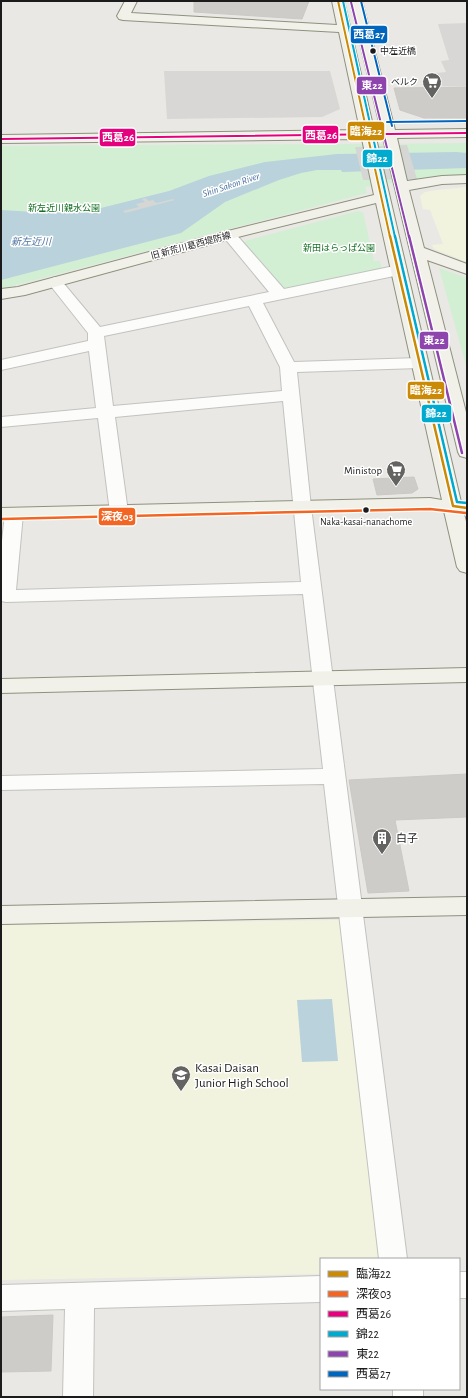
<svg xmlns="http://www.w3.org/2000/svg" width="468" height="1398" font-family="'Alegreya Sans','Noto Sans JP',sans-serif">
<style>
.residential{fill:#d8d7d5}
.education{fill:#f2f3de}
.park{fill:#d2efd4}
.water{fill:#b9d2db}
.pier{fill:#d6d6d5}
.building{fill:#ceccc9;stroke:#ccc9c5}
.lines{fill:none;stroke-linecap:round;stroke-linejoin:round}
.street-casing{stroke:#c2c2c0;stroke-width:2}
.secondary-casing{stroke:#8e917e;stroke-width:2}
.street{fill:#fcfcfb;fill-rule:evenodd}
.secondary{fill:#f1f1e9;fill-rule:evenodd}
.bus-1-far1-casing{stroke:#fff;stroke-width:4}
.bus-1-casing{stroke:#fff;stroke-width:5}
.bus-2-casing{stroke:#fff;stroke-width:5}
.bus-3-casing{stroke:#fff;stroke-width:4}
.bus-4-far1-casing{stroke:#fff;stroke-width:4}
.bus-4-casing{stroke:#fff;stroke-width:5}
.bus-5-far1-casing{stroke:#fff;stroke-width:4}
.bus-5-casing{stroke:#fff;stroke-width:5}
.bus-6-casing{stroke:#fff;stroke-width:4}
.bus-1-far1{stroke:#cb8a05;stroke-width:2}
.bus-1{stroke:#cb8a05;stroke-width:2.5}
.bus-2{stroke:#f26522;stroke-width:2.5}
.bus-3{stroke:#e5007d;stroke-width:2}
.bus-4-far1{stroke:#00a9ce;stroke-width:2}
.bus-4{stroke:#00a9ce;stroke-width:2.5}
.bus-5-far1{stroke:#8e44ad;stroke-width:2}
.bus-5{stroke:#8e44ad;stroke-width:2.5}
.bus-6{stroke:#0065bd;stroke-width:2}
.bus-dot{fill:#1b1b1b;stroke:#fff;stroke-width:1.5}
.labels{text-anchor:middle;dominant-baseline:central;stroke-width:3;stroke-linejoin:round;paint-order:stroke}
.far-bus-label{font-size:9px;fill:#1b1b1b;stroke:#fff;text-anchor:start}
.far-poi-label{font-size:9px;fill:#1b1b1b;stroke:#fff;text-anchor:end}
.far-park-label{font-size:9px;fill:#126f20;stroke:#fff}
.far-street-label{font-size:9px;fill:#1b1b1b;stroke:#fff}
.far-water-label{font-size:10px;font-style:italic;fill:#4f74a2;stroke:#fff}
.bus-label{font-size:10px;fill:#1b1b1b;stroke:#fff}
.poi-label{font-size:11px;fill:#1b1b1b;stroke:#fff;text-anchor:end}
.near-poi-label{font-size:13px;fill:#1b1b1b;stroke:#fff;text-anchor:start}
.line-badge{stroke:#fff;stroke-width:1.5}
.badge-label{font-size:11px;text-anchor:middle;font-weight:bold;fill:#fff}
</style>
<rect width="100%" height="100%" fill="#e9e8e4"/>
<g class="residential">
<path d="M467,23V86H442L436,73L446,72L441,61L449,60L438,24Z"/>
<path d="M164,71H330L340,109L322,117L167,119Z"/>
</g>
<g class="education">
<path d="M467,187V262L434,249L432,245L443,244L430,210L423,209L420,196L425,192L437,190Z"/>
<path d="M342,920L381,1259H321V1274L1,1280V925Z"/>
</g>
<g class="park">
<path d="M467,143V176L430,177L365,187L367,193L1,289V146C156,144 312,145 467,143Z"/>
<path d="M358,211L363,212L374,261H380L382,269L377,272L286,290L280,289L242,244L245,241Z"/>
<path d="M439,268L467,278V369Z"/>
</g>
<g class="water">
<path d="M456,152L467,153V168L342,172L341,170H317L301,173L279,180L225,202L181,233L1,280V210L35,212L101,208L169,191L209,176L265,162L337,154Z"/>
<path d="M332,999L338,1061L302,1062L297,1000Z"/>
</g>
<g class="pier">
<path d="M407,145L417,179L363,180L355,147Z"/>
<path d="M145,198L149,201L153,200L156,203L173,199L175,200L125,213L123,211L139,207L136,204L145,202L142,199Z"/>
</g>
<g class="building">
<path d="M194,1H309L302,19L194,12Z"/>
<path d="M467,87V118H424L400,110L394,88Z"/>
<path d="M414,477L418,489L412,493L377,495L373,479Z"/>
<path d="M467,774V817L395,820L409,891L368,893L349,780Z"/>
<path d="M53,1315L51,1371L1,1372V1317Z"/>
</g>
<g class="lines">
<g class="street-casing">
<g id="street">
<path d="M229,231L234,232L284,289L399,265L404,267L407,270L404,273L399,275L263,303L294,362L419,358L425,359L427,363L425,367L419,368L297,372L311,507L407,1259H379L324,784L1,790V776L323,769L303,594L6,602L1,601V550L5,514L7,510L14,508L21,510L23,514L16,590L301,582L283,401L115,417L128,512L126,516L119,518L112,516L110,512L98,418L1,427V417L96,408L89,351L1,370V360L88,341V333L50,285L47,282L50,279L55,277L60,279L100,327L269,292L222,235L224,232ZM249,306L280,367L282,391L113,406L104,336Z"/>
<rect x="459" y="1272" width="8" height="26"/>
<path d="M321,1276V1302L94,1308L93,1397H63L65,1309L1,1311V1285Z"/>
<rect x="393" y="1389" width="30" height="8"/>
</g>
</g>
<g class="secondary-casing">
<g id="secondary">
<path d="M125,1H137L131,13L337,25L332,1H344L374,130H381L350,1H362L395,130L467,129V137L397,138L407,181L442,176L467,175V183L442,184L409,190L424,248L467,264V274L427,260L467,416V458L460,456L458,452L383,138H376L461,502L467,503V513L464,514L467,525V573L460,571L457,567L444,511L430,510L1,520V508L430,498L442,500L376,203L234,238L25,295L1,299V289L18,287L224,232L374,195L362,139L1,143V135L360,130L339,32L123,20L119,19L117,16Z"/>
<path d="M467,668V682L1,693V679Z"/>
<path d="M467,897V915L1,924V906Z"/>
</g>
</g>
<use href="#street" class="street"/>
<use href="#secondary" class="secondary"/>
<g class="bus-1-far1-casing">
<path id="bus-1-far1" d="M338,1L390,237"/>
</g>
<g class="bus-1-casing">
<path id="bus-1" d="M390,236L453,506L467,508"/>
</g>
<g class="bus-2-casing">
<path id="bus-2" d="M1,519L430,509L466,513"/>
</g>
<g class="bus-3-casing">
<path id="bus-3" d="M1,139L467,133"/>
</g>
<g class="bus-4-far1-casing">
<path id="bus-4-far1" d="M343,1L395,237"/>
</g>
<g class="bus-4-casing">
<path id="bus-4" d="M395,236L457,502L467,503"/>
</g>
<g class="bus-5-far1-casing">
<path id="bus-5-far1" d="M351,2L409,237"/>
</g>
<g class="bus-5-casing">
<path id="bus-5" d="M409,236L462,453"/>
</g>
<g class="bus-6-casing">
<g id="bus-6">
<path d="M361,1L392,126"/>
<path d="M387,122L467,121"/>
</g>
</g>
<use href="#bus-1-far1" class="bus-1-far1"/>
<use href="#bus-1" class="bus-1"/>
<use href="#bus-2" class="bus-2"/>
<use href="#bus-3" class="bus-3"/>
<use href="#bus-4-far1" class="bus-4-far1"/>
<use href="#bus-4" class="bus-4"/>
<use href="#bus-5-far1" class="bus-5-far1"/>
<use href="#bus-5" class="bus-5"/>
<use href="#bus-6" class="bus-6"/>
</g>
<defs>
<g id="supermarket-pin" transform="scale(1)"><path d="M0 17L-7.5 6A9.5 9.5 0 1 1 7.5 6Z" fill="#636361" stroke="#fff"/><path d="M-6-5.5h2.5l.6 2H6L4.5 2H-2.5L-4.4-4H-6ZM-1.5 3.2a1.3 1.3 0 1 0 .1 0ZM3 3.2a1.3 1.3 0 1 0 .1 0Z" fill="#fff"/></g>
<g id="building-pin" transform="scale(1)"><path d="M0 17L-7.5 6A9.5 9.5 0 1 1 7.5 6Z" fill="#636361" stroke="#fff"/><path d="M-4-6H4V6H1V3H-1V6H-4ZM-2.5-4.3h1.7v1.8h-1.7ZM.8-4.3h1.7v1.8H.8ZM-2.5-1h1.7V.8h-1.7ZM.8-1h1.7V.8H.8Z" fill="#fff"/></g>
<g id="school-pin" transform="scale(1)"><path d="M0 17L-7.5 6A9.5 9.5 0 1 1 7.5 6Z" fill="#636361" stroke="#fff"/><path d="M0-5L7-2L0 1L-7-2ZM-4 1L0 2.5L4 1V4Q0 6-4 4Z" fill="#fff"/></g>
</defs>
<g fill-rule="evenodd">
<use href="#supermarket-pin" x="432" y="82"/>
<use href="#supermarket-pin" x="396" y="470"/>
<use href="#building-pin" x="382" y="838"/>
<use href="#school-pin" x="181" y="1075"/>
</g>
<g class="bus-dot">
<circle cx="373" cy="51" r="3.5"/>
<circle cx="366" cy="510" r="3.5"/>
</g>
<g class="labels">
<g class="far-bus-label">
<text x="380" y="51">中左近橋</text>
</g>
<g class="far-poi-label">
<text x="418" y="82">ベルク</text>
</g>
<g class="far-park-label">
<text x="64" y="208">新左近川親水公園</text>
<text x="339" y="248">新田はらっぱ公園</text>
</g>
<g class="far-street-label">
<text transform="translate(191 246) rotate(-15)">旧 新荒川葛西堤防線</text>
</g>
<g class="far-water-label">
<text transform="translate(231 185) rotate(-18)">Shin Sakon River</text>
<text x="31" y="242">新左近川</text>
</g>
<g class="bus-label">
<text x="366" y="522">Naka-kasai-nanachome</text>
</g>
<g class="poi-label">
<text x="382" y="470">Ministop</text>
<text x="396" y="838" text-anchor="start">白子</text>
</g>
<g class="near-poi-label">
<text x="195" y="1068">Kasai Daisan<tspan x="195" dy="15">Junior High School</tspan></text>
</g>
</g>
<g class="line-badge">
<rect x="350" y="25" width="38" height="19" rx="4" fill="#0065bd"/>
<rect x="356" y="76" width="31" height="19" rx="4" fill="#8e44ad"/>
<rect x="347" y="121" width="38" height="20" rx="4" fill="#cb8a05"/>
<rect x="302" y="125" width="37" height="19" rx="4" fill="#e5007d"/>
<rect x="99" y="128" width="37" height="19" rx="4" fill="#e5007d"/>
<rect x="362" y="149" width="31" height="19" rx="4" fill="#00a9ce"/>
<rect x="419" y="331" width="30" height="19" rx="4" fill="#8e44ad"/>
<rect x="407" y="381" width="38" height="19" rx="4" fill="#cb8a05"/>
<rect x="421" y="404" width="31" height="19" rx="4" fill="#00a9ce"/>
<rect x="98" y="507" width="38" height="19" rx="4" fill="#f26522"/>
</g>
<g class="badge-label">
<text x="369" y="38">西葛27</text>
<text x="372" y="89">東22</text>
<text x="366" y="135">臨海22</text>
<text x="321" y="139">西葛26</text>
<text x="118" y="141">西葛26</text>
<text x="377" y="162">錦22</text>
<text x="434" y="344">東22</text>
<text x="426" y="394">臨海22</text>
<text x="436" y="417">錦22</text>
<text x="117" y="520">深夜03</text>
</g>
<rect width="468" height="1398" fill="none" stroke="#1b1b1b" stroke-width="4"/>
<rect x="320" y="1258" width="140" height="132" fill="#ffffff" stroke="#a4a4a4"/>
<rect x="328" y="1271" width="20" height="6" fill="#cb8a05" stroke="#a4a4a4"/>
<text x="356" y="1278" font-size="12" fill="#1b1b1b">臨海22</text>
<rect x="328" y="1291" width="20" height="6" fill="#f26522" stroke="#a4a4a4"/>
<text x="356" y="1298" font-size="12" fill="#1b1b1b">深夜03</text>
<rect x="328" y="1311" width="20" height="6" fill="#e5007d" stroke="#a4a4a4"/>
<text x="356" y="1318" font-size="12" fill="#1b1b1b">西葛26</text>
<rect x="328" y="1331" width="20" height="6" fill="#00a9ce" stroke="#a4a4a4"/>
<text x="356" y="1338" font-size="12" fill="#1b1b1b">錦22</text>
<rect x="328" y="1351" width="20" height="6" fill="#8e44ad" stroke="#a4a4a4"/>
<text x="356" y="1358" font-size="12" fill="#1b1b1b">東22</text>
<rect x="328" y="1371" width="20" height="6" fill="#0065bd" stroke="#a4a4a4"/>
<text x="356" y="1378" font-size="12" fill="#1b1b1b">西葛27</text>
</svg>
